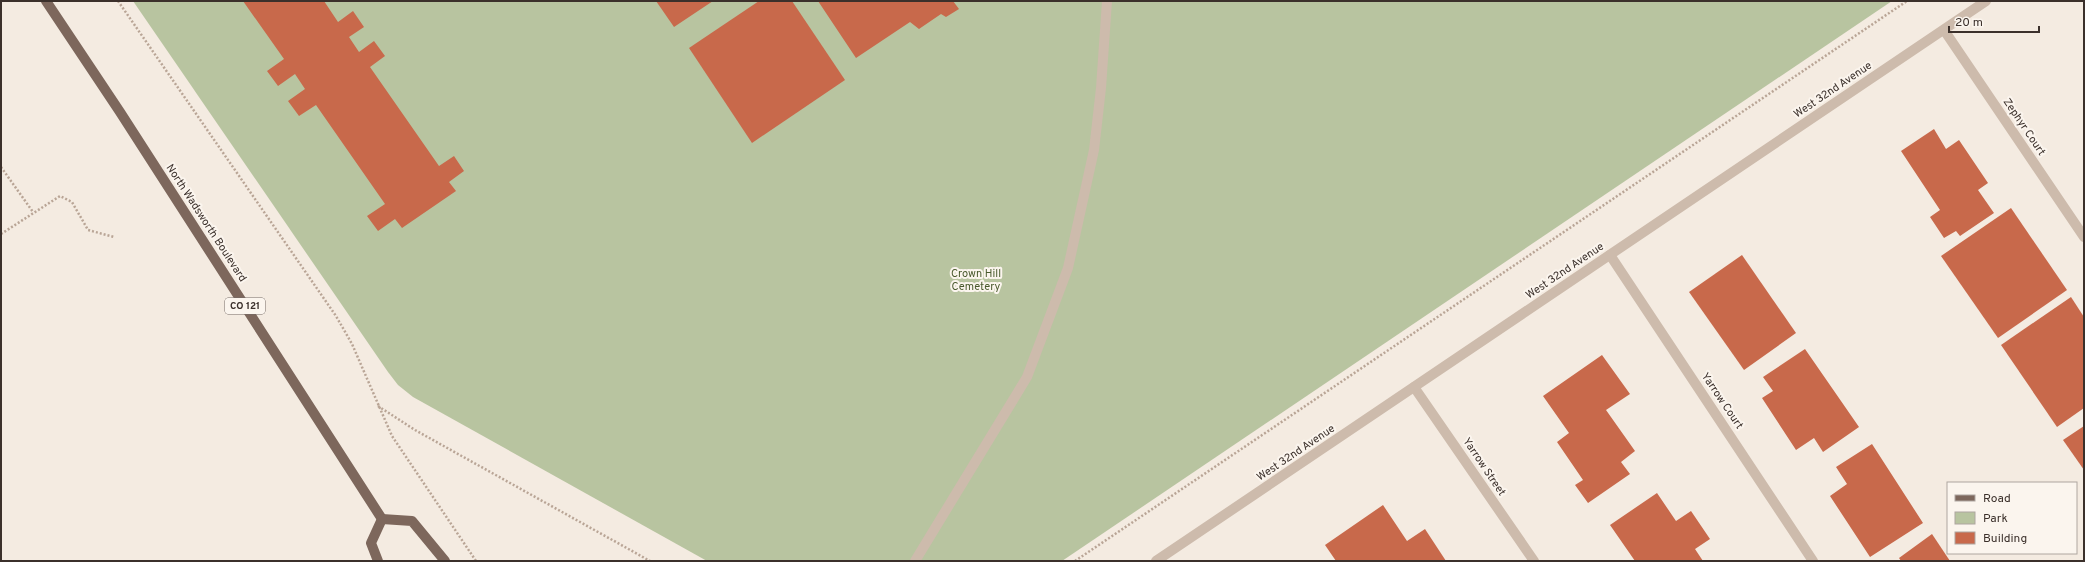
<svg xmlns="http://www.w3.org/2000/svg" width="2085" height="562" font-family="Overpass,sans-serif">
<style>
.green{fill:#b8c4a0}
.building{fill:#c8694b}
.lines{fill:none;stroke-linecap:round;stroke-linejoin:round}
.path{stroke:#b9a596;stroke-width:2.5;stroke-dasharray:2 2;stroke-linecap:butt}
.minor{stroke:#cdbbac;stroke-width:10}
.major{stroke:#7d675c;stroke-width:10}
.labels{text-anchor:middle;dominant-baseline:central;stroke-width:4;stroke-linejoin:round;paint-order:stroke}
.shield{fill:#fbf5ee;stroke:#756b66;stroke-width:1}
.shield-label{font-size:10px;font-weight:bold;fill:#3b302b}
.street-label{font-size:11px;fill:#3b302b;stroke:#fbf5ee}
.park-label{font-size:11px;fill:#4a5a2e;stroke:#fbf5ee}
</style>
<rect width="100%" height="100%" fill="#f4ebe1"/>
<path class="green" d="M133,1H1892L1062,561H707L413,397L398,385L388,372Z"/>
<g class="building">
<path d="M243,1H324L338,22L353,11L364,27L349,37L359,52L374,41L385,56L370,67L439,166L454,156L464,171L449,182L456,191L402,228L395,219L378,231L367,216L385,204L316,105L299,116L288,101L305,89L295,74L278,86L267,71L284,59Z"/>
<path d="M656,1H713L674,27Z"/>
<path d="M759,1H792L845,80L752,143L689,48Z"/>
<path d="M818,1H953L959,9L946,17L941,14L919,29L910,22L856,58Z"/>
<path d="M1934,129L1946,149L1959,140L1988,183L1978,190L1994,213L1960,236L1956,231L1944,238L1930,217L1940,210L1901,151Z"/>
<path d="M2011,208L2067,290L1998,338L1941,256Z"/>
<path d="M1742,255L1796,333L1744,370L1689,292Z"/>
<path d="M2071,297L2084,317V408L2057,427L2001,345Z"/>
<path d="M1805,349L1859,427L1823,452L1814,438L1796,450L1762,398L1773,391L1763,377Z"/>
<path d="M1602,355L1630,394L1606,410L1635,451L1621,462L1630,474L1588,503L1575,485L1583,480L1557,442L1569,433L1543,396Z"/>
<path d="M2084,426V470L2063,440Z"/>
<path d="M1872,444L1923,523L1870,557L1830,496L1847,484L1836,467Z"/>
<path d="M1657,493L1676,521L1691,511L1710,539L1695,549L1703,561H1635L1610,525Z"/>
<path d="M1383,505L1407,541L1425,529L1446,561H1336L1325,545Z"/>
<path d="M1932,534L1950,561H1901L1899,558Z"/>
</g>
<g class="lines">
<g class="path">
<path d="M118,1L336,316L352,344L392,436L476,561"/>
<path d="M1,167L33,212"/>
<path d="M1,234L60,196L72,202L88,230L114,237"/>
<path d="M378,406L415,430L650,561"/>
<path d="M1075,561L1907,1"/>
</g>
<g class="minor">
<path d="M1944,30L2084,237"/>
<path d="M1610,255L1813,561"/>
<path d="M1414,387L1534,561"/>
<path d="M915,561L1027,377L1068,268L1094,150L1101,88L1107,1"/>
<path d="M1156,561L1986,1"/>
</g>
<g class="major">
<path d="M46,1L120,112L382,519"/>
<path d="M382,519L412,521L445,561"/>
<path d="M378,561L371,543L382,519"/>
</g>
</g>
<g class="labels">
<rect class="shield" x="225" y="298" width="40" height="16" rx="3"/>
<g class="shield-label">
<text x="245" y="306">CO 121</text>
</g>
<g class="street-label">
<text transform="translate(1833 90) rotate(-34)">West 32nd Avenue</text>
<text transform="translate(2024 127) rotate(56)">Zephyr Court</text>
<text transform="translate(206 223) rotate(57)">North Wadsworth Boulevard</text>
<text transform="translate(1565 271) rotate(-34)">West 32nd Avenue</text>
<text transform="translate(1722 401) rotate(56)">Yarrow Court</text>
<text transform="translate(1296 453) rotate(-34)">West 32nd Avenue</text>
<text transform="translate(1484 467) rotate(56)">Yarrow Street</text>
</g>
<g class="park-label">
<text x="976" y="274">Crown Hill<tspan x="976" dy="13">Cemetery</tspan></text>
</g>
</g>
<rect width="2085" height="562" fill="none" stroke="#3b302b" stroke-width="4"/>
<rect x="1947" y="482" width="130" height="72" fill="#fbf5ee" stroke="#aea6a0"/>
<rect x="1955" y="495" width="20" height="6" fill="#7d675c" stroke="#aea6a0"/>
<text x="1983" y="502" font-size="12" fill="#3b302b">Road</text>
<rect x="1955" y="512" width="20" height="12" fill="#b8c4a0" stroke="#aea6a0"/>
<text x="1983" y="522" font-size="12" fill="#3b302b">Park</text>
<rect x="1955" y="532" width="20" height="12" fill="#c8694b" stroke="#aea6a0"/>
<text x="1983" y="542" font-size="12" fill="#3b302b">Building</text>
<path d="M1949 26v6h90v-6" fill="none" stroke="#3b302b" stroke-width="2"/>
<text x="1955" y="26" font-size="12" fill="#3b302b" stroke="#fbf5ee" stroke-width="3" paint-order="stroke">20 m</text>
</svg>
